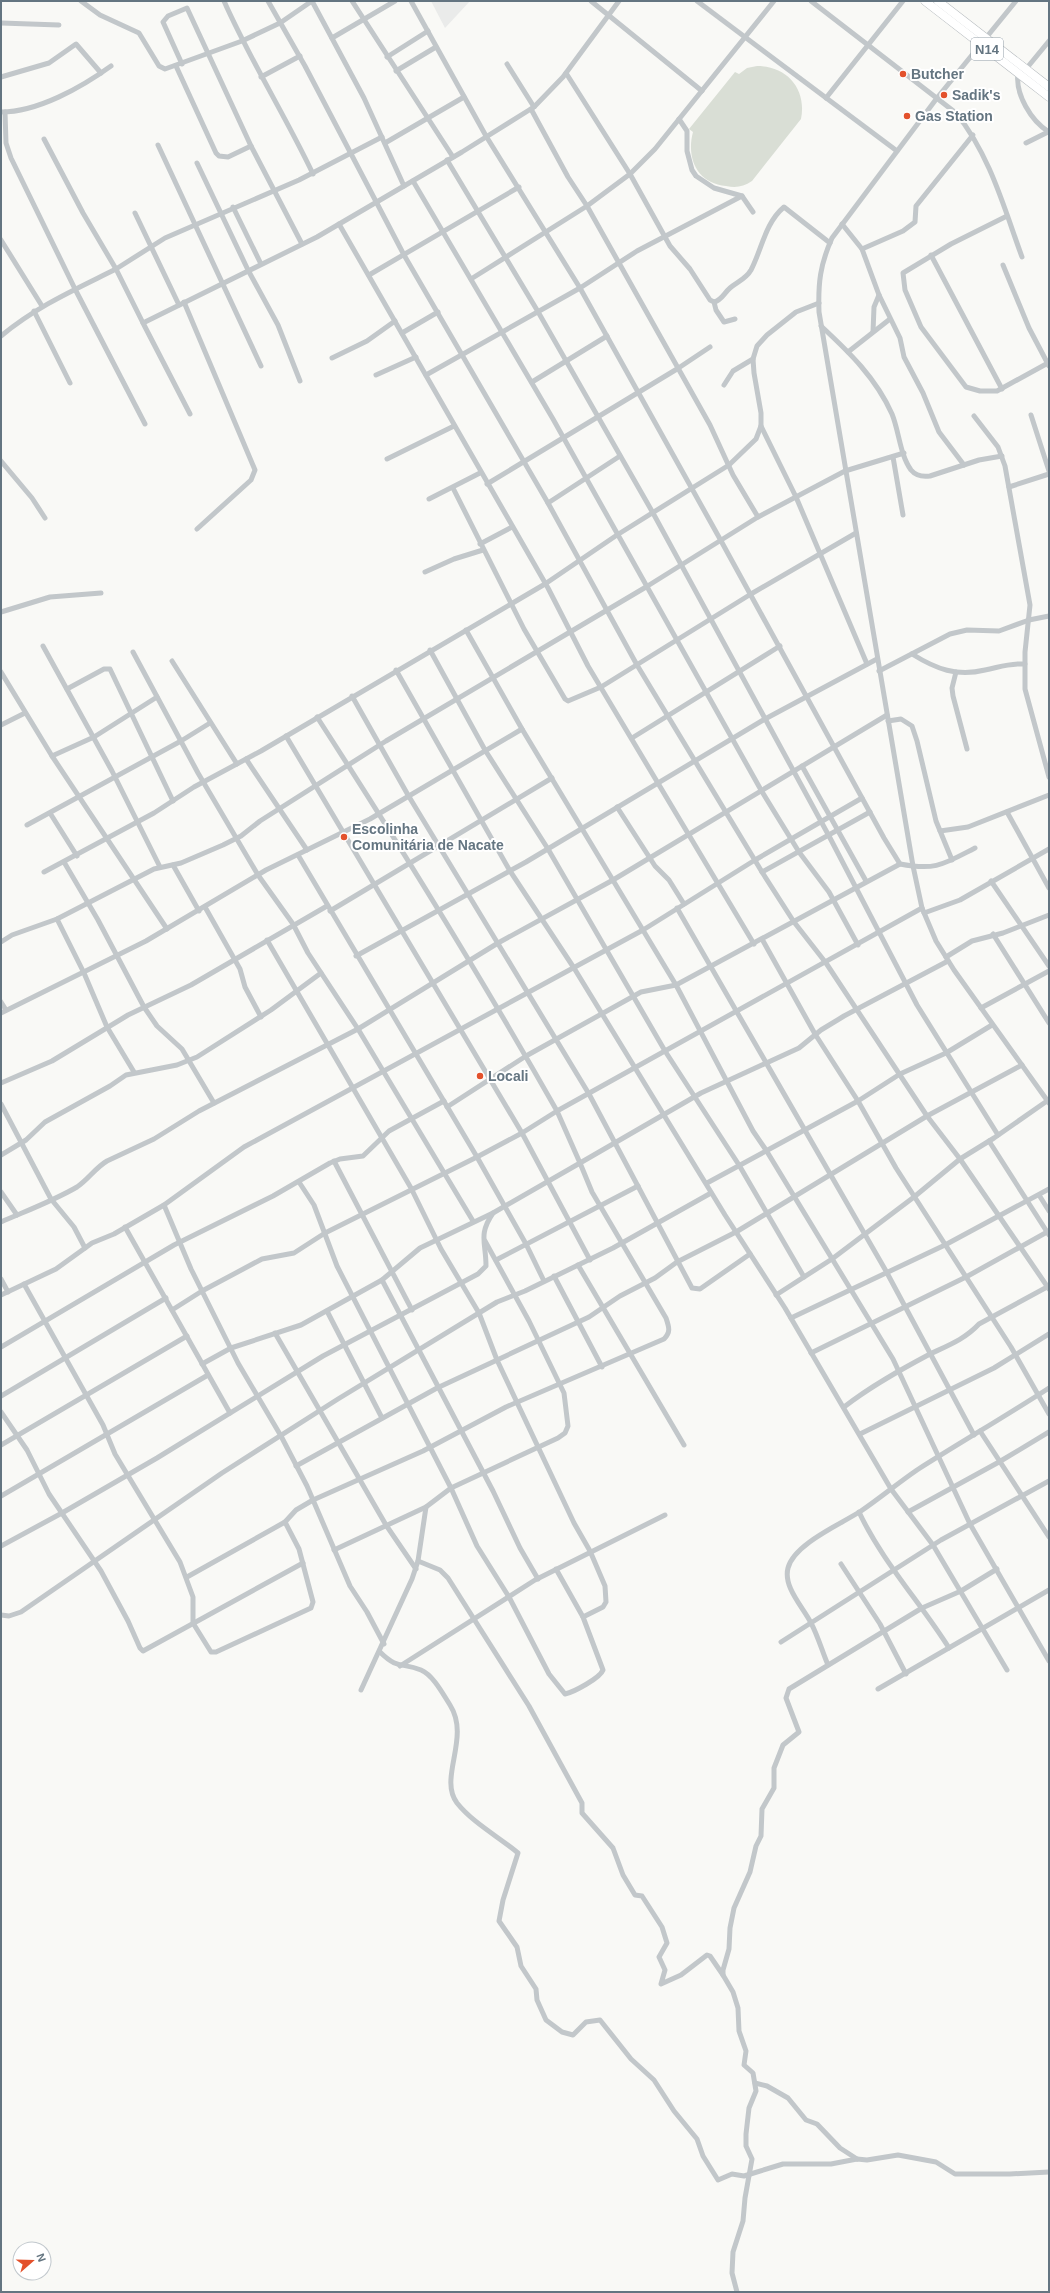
<svg xmlns="http://www.w3.org/2000/svg" width="1050" height="2293" font-family="Helvetica,sans-serif">
<style>
.built{fill:#eaebea}
.garden{fill:#d9ded5}
.lines{fill:none;stroke-linecap:round;stroke-linejoin:round}
.primary-casing{stroke:#b4b9bd;stroke-width:9}
.street{stroke:#c2c7ca;stroke-width:5}
.primary{stroke:#fff;stroke-width:8}
.poi-dot{fill:#e3512c;stroke:#fff;stroke-width:1.5}
.labels{text-anchor:middle;dominant-baseline:central;stroke-width:4;stroke-linejoin:round;paint-order:stroke}
.shield{fill:#fff;stroke:#929ea7;stroke-width:1}
.shield-label{font-size:13px;font-weight:bold;fill:#647581}
.poi-label{font-size:14px;font-weight:bold;fill:#647581;stroke:#fff;text-anchor:start}
</style>
<rect width="100%" height="100%" fill="#f9f9f6"/>
<path class="built" d="M431,1H470L445,28Z"/>
<path class="garden" d="M757,66C787,66 807,89 801,119L752,181C743,187 736,188 726,186C697,183 686,158 693,132L689,129L735,72L739,74L747,68Z"/>
<g class="lines">
<g class="primary-casing">
<g id="primary">
<path d="M925,1L1049,97"/>
<path d="M938,1L1049,87"/>
</g>
</g>
<g class="street">
<path d="M81,1L100,15L139,33L159,66L165,69L242,41L280,23L312,1"/>
<path d="M224,1C250,60 285,115 313,174"/>
<path d="M268,1L305,66L404,255L548,503L637,665L762,872L794,922L826,963L927,1116L960,1159L1049,1289"/>
<path d="M312,1L364,98L404,186"/>
<path d="M352,1L453,157"/>
<path d="M411,1L486,136L580,288L720,539L884,838L900,864"/>
<path d="M591,1L702,91"/>
<path d="M697,1L897,151"/>
<path d="M811,1L956,113C990,155 1004,208 1022,257"/>
<path d="M1016,1L937,98L832,238C820,265 818,283 819,312L913,866L922,908L936,941L954,970L1049,1103"/>
<path d="M1,23L59,25"/>
<path d="M332,38L395,1"/>
<path d="M387,57L428,31"/>
<path d="M182,64L163,22L168,16L187,8L251,146L302,244"/>
<path d="M507,64L534,107"/>
<path d="M176,66L216,153L219,156L228,157L251,146"/>
<path d="M1026,69L1049,41"/>
<path d="M396,71L436,47"/>
<path d="M566,73L630,174L670,246L690,269L710,300L714,302L716,310L724,322L735,319"/>
<path d="M1018,73C1015,94 1031,121 1049,132"/>
<path d="M1,77L49,63L76,44L101,73"/>
<path d="M261,77L300,56"/>
<path d="M826,98L903,1"/>
<path d="M531,109L568,177L587,206L619,263L710,425L733,475L758,517"/>
<path d="M1,112C38,112 82,87 111,66"/>
<path d="M5,112L6,143L11,158L75,289L145,424"/>
<path d="M679,119L687,131V151L692,170L696,176L714,188L742,196L753,212"/>
<path d="M44,139L83,213L116,269L165,238L299,180L382,137"/>
<path d="M385,143L464,97"/>
<path d="M1026,143L1048,132"/>
<path d="M158,145L261,366"/>
<path d="M447,160L537,310L653,513L829,836L917,1005L998,1135"/>
<path d="M197,163L248,270L278,325L300,381"/>
<path d="M413,181L553,419L761,790L799,852L829,892L858,945"/>
<path d="M233,207L261,264"/>
<path d="M135,213L179,305"/>
<path d="M1007,216L951,244L903,273L905,290L921,327L966,387L980,391H997L1048,363"/>
<path d="M339,224L548,588L588,666L754,944"/>
<path d="M842,224L862,249L879,295L900,338L904,357L923,393L939,432L964,465"/>
<path d="M1,240L42,306"/>
<path d="M862,249L903,231L915,222L916,206L973,135"/>
<path d="M931,255L1002,389"/>
<path d="M1003,265L1029,328L1049,366"/>
<path d="M369,275L519,187"/>
<path d="M471,279L587,206L630,174L655,149L774,1"/>
<path d="M184,302L255,470L251,480L197,529"/>
<path d="M714,302C722,300 724,293 730,288C737,282 746,279 751,270C762,249 765,223 784,207L830,243"/>
<path d="M34,311L70,383"/>
<path d="M143,323L190,414"/>
<path d="M821,326C849,352 876,378 892,414C899,431 900,455 911,470C916,476 923,477 930,476L979,460L1002,456"/>
<path d="M873,332L874,307L879,295"/>
<path d="M402,333L438,312"/>
<path d="M1,336C37,306 74,290 116,269L143,323L317,237L462,152L534,107L563,77L619,1"/>
<path d="M848,352L890,319"/>
<path d="M332,358L367,341L395,321"/>
<path d="M376,375L416,357"/>
<path d="M426,375L580,288L637,251L742,196"/>
<path d="M532,382L607,336"/>
<path d="M724,385L733,371L753,359"/>
<path d="M1031,415L1049,471"/>
<path d="M974,416L998,447L1005,466L1030,605L1025,652V689L1049,777"/>
<path d="M761,426L796,497L867,664"/>
<path d="M893,457L903,515"/>
<path d="M387,459L454,426"/>
<path d="M1,461L32,498L45,518"/>
<path d="M487,484L677,369L710,347"/>
<path d="M1009,487L1049,474"/>
<path d="M453,488L524,629L565,699L568,701L601,687L751,594L856,533"/>
<path d="M429,499L480,473"/>
<path d="M548,503L620,456"/>
<path d="M480,544L512,527"/>
<path d="M425,572L454,559L483,550"/>
<path d="M1,612L50,597L101,593"/>
<path d="M466,630L522,729L676,985L753,1131L766,1150L893,1359L970,1524L1049,1661"/>
<path d="M43,646L112,771L160,867"/>
<path d="M430,650L485,750L548,849L665,1051L739,1165L804,1277"/>
<path d="M133,652L198,773L258,875L293,924L308,953L358,1029L473,1221"/>
<path d="M912,654C936,669 957,677 985,670C1000,667 1009,663 1025,664"/>
<path d="M172,661L237,764"/>
<path d="M396,670L510,871L574,968L725,1215L785,1308L891,1489L933,1545L1007,1670"/>
<path d="M879,671L950,634L967,630L999,631L1029,620L1049,616"/>
<path d="M1,672L52,756L167,929"/>
<path d="M956,672L952,688L953,696L967,749"/>
<path d="M67,689L104,669H110L173,801"/>
<path d="M352,696L408,795L589,1094L692,1288L700,1289L750,1254"/>
<path d="M888,721L901,719L912,726L917,741L936,821L952,860"/>
<path d="M1,725L25,713"/>
<path d="M286,736L522,1133L590,1260"/>
<path d="M632,738L780,646"/>
<path d="M52,756L94,737L157,697"/>
<path d="M246,759L307,850"/>
<path d="M802,766L866,881"/>
<path d="M617,807L655,866L669,880L684,904"/>
<path d="M1007,812L1049,888"/>
<path d="M50,813L77,856"/>
<path d="M27,825L181,741L210,723"/>
<path d="M940,831L968,827L1049,795"/>
<path d="M298,855L477,1157L526,1244L544,1281"/>
<path d="M64,862L98,920L144,1007L157,1026L182,1049L214,1103"/>
<path d="M173,865L199,911"/>
<path d="M44,872L154,813L194,787L261,751L545,584L617,535L729,465L756,439L761,426V413L754,373L753,359L757,346L767,335L796,312L819,303"/>
<path d="M762,872L870,812"/>
<path d="M991,881L1049,966"/>
<path d="M205,907L240,969L245,987L261,1017"/>
<path d="M677,908L886,1271L974,1435"/>
<path d="M330,911L552,778"/>
<path d="M924,913L960,900L1049,849"/>
<path d="M57,919L84,973L107,1027L134,1072"/>
<path d="M993,934L1049,1023"/>
<path d="M762,939L815,1034L858,1101L896,1168L1011,1347L1049,1414"/>
<path d="M267,940L411,1188L441,1249L479,1313L497,1360L574,1523L590,1551L605,1586L606,1602L603,1607L583,1617"/>
<path d="M1,942L12,935L57,919L154,869L181,863L223,845L241,836L260,821L386,741L646,587L758,517L845,471L904,453"/>
<path d="M356,956L526,862L765,719L877,659"/>
<path d="M946,957L972,941L1003,933L1049,915"/>
<path d="M1,1002L6,1010"/>
<path d="M981,1008L1049,971"/>
<path d="M1,1013L146,941L266,870L370,819L522,729"/>
<path d="M1,1083L52,1061L128,1015L191,985L327,906"/>
<path d="M1,1104L51,1199L74,1227L85,1248"/>
<path d="M447,1107L526,1056L641,992L676,985L900,864C936,871 944,864 975,848"/>
<path d="M989,1141L1049,1235"/>
<path d="M1,1155L26,1140L45,1122L110,1086L126,1075L177,1065L197,1057L271,1010L321,973"/>
<path d="M334,1161L412,1310"/>
<path d="M299,1182L314,1205L337,1266L451,1488L477,1546L509,1597L549,1674L565,1694C574,1692 600,1678 603,1670L583,1617L556,1569"/>
<path d="M707,1183L858,1101L900,1074L946,1053L992,1025"/>
<path d="M1,1192L17,1215"/>
<path d="M1039,1195L1049,1211"/>
<path d="M164,1205L191,1269L238,1363L281,1436L307,1486L350,1586L367,1612L384,1644"/>
<path d="M1,1222C26,1211 53,1201 77,1187C89,1179 95,1168 107,1161L154,1139L199,1111L358,1029L498,943L613,880L887,715"/>
<path d="M125,1227L230,1413"/>
<path d="M496,1260L638,1186"/>
<path d="M578,1265L684,1445"/>
<path d="M554,1276L602,1367"/>
<path d="M1,1279L8,1292"/>
<path d="M382,1280L493,1491L520,1548L538,1579"/>
<path d="M24,1284L103,1425L115,1454L180,1562L193,1597V1623L211,1652H216L311,1608L313,1602L299,1549L285,1522"/>
<path d="M1,1295L56,1269L92,1243L114,1234L164,1205L244,1147L643,930L755,860L862,798"/>
<path d="M776,1295L832,1259L914,1197L960,1159L994,1138L1047,1101"/>
<path d="M172,1310L202,1291L262,1259L294,1253L325,1233L477,1157L522,1133L557,1111C481,977 401,847 317,717"/>
<path d="M327,1311L382,1418"/>
<path d="M791,1318L945,1245L1049,1189"/>
<path d="M275,1333L386,1525L416,1569"/>
<path d="M1,1347L174,1245L273,1196L330,1163L340,1159L363,1156L389,1131L444,1101"/>
<path d="M811,1353L966,1277L1049,1231"/>
<path d="M202,1364L231,1348L301,1325L382,1280L420,1248L493,1213"/>
<path d="M1,1396L166,1298"/>
<path d="M844,1407C871,1386 900,1370 930,1354C949,1345 965,1339 979,1324L1049,1286"/>
<path d="M1,1412L27,1450L49,1494L101,1571L128,1621L140,1648L143,1651L303,1563"/>
<path d="M980,1431L1049,1537"/>
<path d="M860,1434L994,1368L1049,1334"/>
<path d="M1,1445L187,1336"/>
<path d="M296,1466L437,1388L589,1317L620,1296L655,1278L677,1262L736,1232L927,1116L1022,1065"/>
<path d="M1,1496L208,1375"/>
<path d="M859,1512C882,1561 920,1602 949,1648"/>
<path d="M908,1512L999,1462L1049,1432"/>
<path d="M1,1546L62,1513L157,1458L323,1356L478,1274L486,1266C486,1242 478,1235 493,1213L580,1163L557,1111L922,908"/>
<path d="M334,1550L426,1507L451,1488L558,1438L565,1433L568,1426L564,1393L529,1321L485,1241"/>
<path d="M418,1561L440,1570L448,1578L529,1706L582,1803V1813L613,1848L623,1875L635,1895L642,1896L662,1927L667,1943L659,1957L665,1970L661,1984L681,1975L707,1955L710,1956L723,1975"/>
<path d="M841,1564L880,1624L906,1674"/>
<path d="M187,1577L285,1522L296,1510L313,1500L423,1451L506,1407L664,1339C671,1332 669,1327 666,1318L592,1192L580,1163L701,1093L799,1048L821,1030L844,1016L948,961"/>
<path d="M1,1615L9,1616L21,1612L222,1473L338,1399L497,1302L525,1291L613,1248L711,1193"/>
<path d="M781,1642L941,1540L1049,1481"/>
<path d="M380,1652C398,1670 402,1662 421,1670C433,1675 443,1694 450,1705C471,1738 438,1778 457,1803C473,1823 499,1837 518,1853L503,1900L499,1921L517,1947L521,1966L536,1989L537,2000L546,2020L562,2032L573,2035L586,2022L600,2020L631,2059L654,2080L674,2111L697,2139L703,2156L718,2180L732,2174L744,2176L783,2164H831L857,2159L867,2160L898,2155L936,2162L955,2174H1010L1049,2172"/>
<path d="M828,1665C822,1651 818,1636 811,1623C803,1607 783,1587 788,1568C794,1544 841,1524 861,1511C880,1498 898,1483 917,1470C961,1442 1006,1416 1049,1388"/>
<path d="M400,1666L535,1580L665,1515"/>
<path d="M878,1689L1049,1590"/>
<path d="M361,1690L412,1579L418,1561L426,1507"/>
<path d="M755,2083L767,2086L788,2098L806,2120L817,2124L840,2148L857,2159"/>
<path d="M737,2292L732,2273L733,2252L743,2221L745,2198L752,2159L746,2146V2134L749,2108L756,2091L753,2073L744,2065L746,2051L739,2031L738,2008L733,1992L723,1975V1970L729,1949L730,1928L734,1908L750,1872L756,1846L761,1836L762,1809L774,1788V1768L783,1745L799,1732L786,1698L789,1689L922,1608L961,1591L997,1569"/>
</g>
<use href="#primary" class="primary"/>
</g>
<g class="poi-dot">
<circle cx="903" cy="74" r="4"/>
<circle cx="944" cy="95" r="4"/>
<circle cx="907" cy="116" r="4"/>
<circle cx="344" cy="837" r="4"/>
<circle cx="480" cy="1076" r="4"/>
</g>
<g class="labels">
<rect class="shield" x="971" y="38" width="32" height="22" rx="3"/>
<g class="shield-label">
<text x="987" y="49">N14</text>
</g>
<g class="poi-label">
<text x="911" y="74">Butcher</text>
<text x="952" y="95">Sadik's</text>
<text x="915" y="116">Gas Station</text>
<text x="352" y="829">Escolinha<tspan x="352" dy="16">Comunitária de Nacate</tspan></text>
<text x="488" y="1076">Locali</text>
</g>
</g>
<rect width="1050" height="2293" fill="none" stroke="#647581" stroke-width="4"/>
<g transform="translate(32 2261) rotate(70)"><circle r="19" fill="#ffffff" stroke="#c1c8cd"/>
<path d="M0-3L7 15L0 10L-7 15Z" fill="#e3512c"/>
<text y="-6" font-size="11" font-weight="bold" text-anchor="middle" fill="#647581">N</text>
</g>
</svg>
